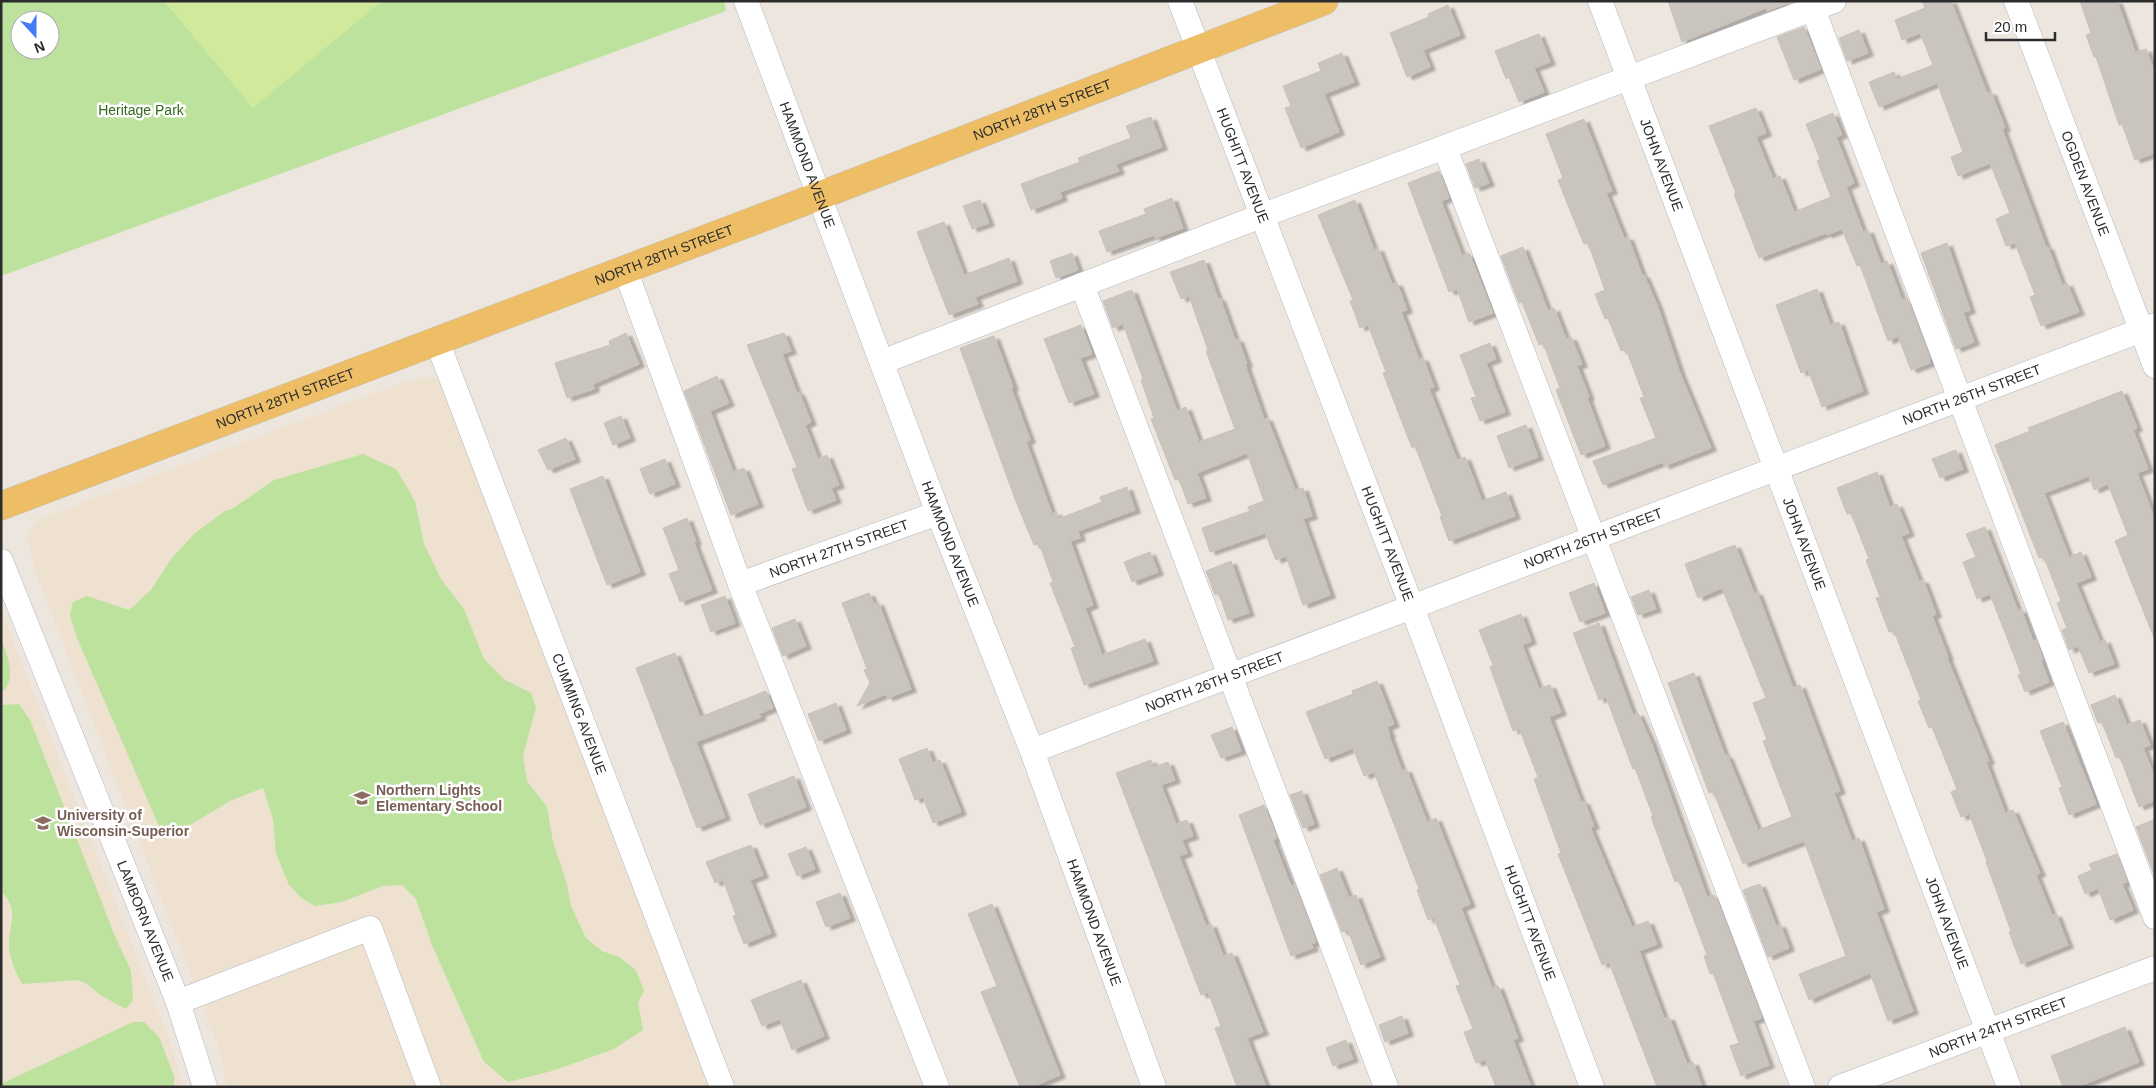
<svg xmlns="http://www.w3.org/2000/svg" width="2156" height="1088" font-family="Arial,sans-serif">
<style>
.education{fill:#eee1d0}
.green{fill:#bce29e;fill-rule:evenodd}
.pitch{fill:#d0e99a}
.building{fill:#c9c4be;stroke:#c9c1b9;filter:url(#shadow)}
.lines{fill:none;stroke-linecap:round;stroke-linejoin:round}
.minor-casing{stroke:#b3b6bf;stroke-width:25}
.major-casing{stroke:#c4c4c4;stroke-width:29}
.minor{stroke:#fff;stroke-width:24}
.major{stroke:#edbe65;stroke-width:28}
.labels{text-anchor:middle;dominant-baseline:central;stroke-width:5;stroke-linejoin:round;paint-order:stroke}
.park-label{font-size:14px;fill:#35691d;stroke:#fff}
.street-label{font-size:14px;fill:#2c2c2c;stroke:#fff}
.education-label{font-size:14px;font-weight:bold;fill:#785e54;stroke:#fff;text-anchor:start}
</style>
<defs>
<filter id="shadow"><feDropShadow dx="5.5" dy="3" stdDeviation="1" flood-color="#0004"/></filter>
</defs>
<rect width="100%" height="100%" fill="#ede6df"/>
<g class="education">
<path d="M423,377L436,378L443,383L711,1087H227L219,1048L35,571L27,536L36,522L42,518L396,385Z"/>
<path d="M1,610L168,1036L183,1087H1Z"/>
</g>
<g class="green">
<path d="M1,1H724L726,11L1,276ZM20,20H50V50H20Z"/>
<path d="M363,454L396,469L415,501L424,544L441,579L464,609L484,659L505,680L531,693L536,707L523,756L527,781L547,807L553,842L567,884L571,906L586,938L602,951L619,957L636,970L644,991L638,1003L643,1030L614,1049L552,1071L508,1082L484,1062L432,945L416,899L402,885L383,886L342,902L315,906L301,898L289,885L276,854L273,819L263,788L230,801L165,840L77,638L70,616L73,602L87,596L129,610L151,590L171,559L194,534L225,511L232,509L274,480Z"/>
<path d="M1,639C7,654 18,681 1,693Z"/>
<path d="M19,704L30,720L115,936L131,971L133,1000L126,1009L100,995L87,984L78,980L22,984C16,973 8,956 9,943C10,921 19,909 1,891V705Z"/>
<path d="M133,1022H144L159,1037L174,1076V1087H1V1084Z"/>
</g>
<path class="pitch" d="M164,1H382L253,108Z"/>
<g class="building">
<path d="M1668,1H1794L1767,11L1766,8L1682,42Z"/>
<path d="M1922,1H1951L1987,93L1991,92L2005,128L2002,129L2046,247H2048L2062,285L2067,283L2079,312L2041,326L2030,297L2035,295L2015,243L2006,246L1996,219L2010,213L1990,163L1958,176L1951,157L1963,152L1937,83L1879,107L1869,82L1894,72L1897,79L1933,65L1920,33L1902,40L1895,20L1925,8Z"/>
<path d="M2080,1H2117L2135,52L2146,49L2155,74V153L2135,160L2122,124L2119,125L2096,57H2094L2086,35L2091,33Z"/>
<path d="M1448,5L1460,35L1423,50L1430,67L1407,77L1390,33L1429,17L1428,14Z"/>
<path d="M1804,27L1821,69L1794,80L1777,37Z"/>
<path d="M1859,30L1868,53L1847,61L1839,38Z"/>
<path d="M1539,34L1550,62L1534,68L1544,92L1519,102L1509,77L1506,79L1495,51Z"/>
<path d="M1342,53L1354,82L1324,94L1339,132L1301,148L1285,108L1291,106L1283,86L1321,71L1318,63Z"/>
<path d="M1756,108L1766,133L1756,137L1773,179L1780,176L1794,212L1831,197L1817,161L1820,159L1806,124L1833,113L1842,135L1836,137L1854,183L1846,187L1863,232L1868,230L1881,264L1887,261L1902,300L1907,298L1930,359L1929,360L1930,363L1911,370L1898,336L1888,341L1860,265L1857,266L1842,229L1827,235L1826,233L1759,258L1734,194L1736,193L1709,126Z"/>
<path d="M1151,117L1162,147L1116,164L1119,171L1060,192L1062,198L1031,210L1021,184L1080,162L1078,158L1131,138L1126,126Z"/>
<path d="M1584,119L1612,191L1606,193L1624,238L1628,237L1642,275H1644L1657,305L1680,373L1711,448L1664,466L1663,462L1603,485L1593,461L1656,438L1640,398L1644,397L1626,349L1621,351L1608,318L1605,319L1595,294L1605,290L1588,243L1584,244L1569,208L1558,180L1563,178L1546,134Z"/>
<path d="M1479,159L1489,183L1475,188L1466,164Z"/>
<path d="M1439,171L1449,198L1441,201L1462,256L1469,253L1493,313L1469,322L1457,289L1449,292L1408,183Z"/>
<path d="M1172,198L1183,228L1155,238L1154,235L1107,252L1099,231L1146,214L1144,209Z"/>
<path d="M980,200L989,223L972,229L963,206Z"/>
<path d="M1355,200L1374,250L1378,248L1392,284L1397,283L1407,310L1401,312L1419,359L1423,358L1434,387L1429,389L1457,460L1465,457L1482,501L1506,492L1515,516L1449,541L1440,517L1442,516L1415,446L1412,448L1383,373L1386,372L1368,325L1360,328L1350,301L1353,300L1318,215Z"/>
<path d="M944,222L964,275L1009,258L1017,281L975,297L978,304L949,315L917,232Z"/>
<path d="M1947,243L1970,310L1963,313L1974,342L1956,349L1921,253Z"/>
<path d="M1523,247L1548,311L1554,308L1566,339L1571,337L1582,364L1577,366L1589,397L1587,398L1605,446L1581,455L1556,390L1560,388L1543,343L1539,345L1522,302L1519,303L1501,256Z"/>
<path d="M1072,253L1078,270L1056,278L1050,261Z"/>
<path d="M1204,260L1218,299L1220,298L1235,340L1238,339L1247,364L1245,365L1264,419L1267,418L1295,490L1303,488L1312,516L1303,519L1330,595L1303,605L1286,556L1276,560L1265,533L1210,552L1202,528L1250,511L1248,507L1264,501L1247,453L1197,473L1206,498L1188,504L1179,479L1175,480L1151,419L1154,418L1141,380L1143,379L1123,324L1113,328L1103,301L1132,290L1177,411L1186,407L1199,442L1235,429L1206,351L1208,350L1189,296L1181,299L1170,272Z"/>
<path d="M1817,289L1830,325L1839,322L1863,391L1822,407L1808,370L1801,373L1776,305Z"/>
<path d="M1081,325L1092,354L1080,358L1094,394L1069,403L1044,339Z"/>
<path d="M626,333L639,364L593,384L594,389L567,398L555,363L610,345L609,341Z"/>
<path d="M784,333L791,351L782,354L797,393L799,392L811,422L805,425L818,459L827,455L839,485L831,488L836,500L808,511L792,469L797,467L747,345Z"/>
<path d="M994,336L1013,387L1011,388L1030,440L1026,442L1052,514L1056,512L1058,519L1102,502L1100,497L1127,487L1135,510L1078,531L1080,538L1070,541L1093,605L1085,608L1102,655L1145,639L1153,661L1084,685L1071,648L1075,647L1050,583L1053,582L1039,543L1034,545L1015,499L960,348Z"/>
<path d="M1490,343L1496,359L1486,363L1505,412L1480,421L1471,398L1476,397L1460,355Z"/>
<path d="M717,376L729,403L710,411L733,472L744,468L758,504L731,515L684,391Z"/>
<path d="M2122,391L2137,428L2133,430L2148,469L2137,473L2155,520V640L2115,541L2128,535L2108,484L2094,490L2089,476L2044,493L2069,557L2081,552L2091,577L2076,583L2100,642L2105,640L2114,664L2089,673L2078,646L2069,650L2062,630L2067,628L2057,603L2061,601L2044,557L2039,558L1995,445L2030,431L2028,428Z"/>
<path d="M621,416L630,438L613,445L604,423Z"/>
<path d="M1526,425L1538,457L1509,468L1497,436Z"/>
<path d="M566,438L575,459L548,470L538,450Z"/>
<path d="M1956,450L1963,469L1940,478L1932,459Z"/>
<path d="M665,459L675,484L650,494L640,469Z"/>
<path d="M1877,472L1890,507L1897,504L1909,533L1901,536L1919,581L1923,580L1936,614L1932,616L1948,657L1947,658L1989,761L1986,762L2005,813L2013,810L2040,873L2036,875L2052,915L2056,914L2068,945L2021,964L2009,932L2011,931L1986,862L1987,861L1969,814L1961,817L1951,792L1957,789L1932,727L1929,728L1918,701L1921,700L1894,631L1889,632L1876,598L1880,597L1866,560L1869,559L1851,513L1847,514L1837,488Z"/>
<path d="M603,476L640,572L607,585L570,489Z"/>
<path d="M687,518L696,542L694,543L712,590L680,602L669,574L679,570L663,528Z"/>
<path d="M1985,527L2018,611L2021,609L2033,641L2036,640L2043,660L2041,661L2049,682L2025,692L2018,675L2021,674L1990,594L1977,599L1963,562L1976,557L1966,534Z"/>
<path d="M1735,545L1754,593L1757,592L1793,688L1800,685L1840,791L1834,793L1852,841L1859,838L1884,909L1876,912L1913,1011L1888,1021L1870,973L1809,1000L1799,974L1846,956L1804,841L1743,864L1713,791L1709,793L1668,683L1694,673L1725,756L1727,755L1758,830L1792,817L1763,741L1767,740L1753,703L1766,698L1722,588L1698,598L1685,564Z"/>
<path d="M1150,552L1158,572L1132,582L1124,562Z"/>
<path d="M1231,561L1249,613L1228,620L1219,594L1215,595L1206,571Z"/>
<path d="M1594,583L1605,613L1580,622L1569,593Z"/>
<path d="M1649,590L1656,609L1638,615L1631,597Z"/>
<path d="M869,593L874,604L878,602L911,689L887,698L886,694L857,706L870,683L864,670L867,669L842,603Z"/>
<path d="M725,596L735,623L711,632L701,605Z"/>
<path d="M1521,614L1531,641L1522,645L1539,689L1550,685L1561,712L1549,717L1581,802L1584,801L1594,826L1590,827L1632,927L1648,921L1657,944L1639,951L1664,1018L1669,1017L1687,1064L1693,1062L1702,1087H1657L1609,962L1602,965L1558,854L1561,853L1534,779L1538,777L1519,728L1513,731L1490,667L1493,665L1479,630Z"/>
<path d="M795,619L806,646L783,656L772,628Z"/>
<path d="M1599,623L1633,715L1638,713L1651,742L1707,897L1714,895L1717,900L1762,1018L1753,1021L1769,1065L1741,1076L1730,1046L1739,1043L1713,973L1710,974L1704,956L1707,955L1679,880L1675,882L1651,817L1653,816L1635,768L1633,769L1606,697L1599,700L1573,633Z"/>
<path d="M675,653L700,717L766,691L773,708L759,714L761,717L696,742L725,817L697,828L636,668Z"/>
<path d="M1377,681L1394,724L1387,727L1390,735L1389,736L1402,771L1406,769L1427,822L1436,818L1470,904L1461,908L1492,988L1498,986L1518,1038L1513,1040L1531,1087H1496L1485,1060L1476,1063L1464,1032L1473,1029L1456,986L1460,985L1434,918L1428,920L1417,890L1419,889L1374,772L1364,776L1353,748L1325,759L1306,712L1353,694L1352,691Z"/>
<path d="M2115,695L2127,725L2140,720L2150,745L2143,748L2155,778V800L2139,807L2120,757L2116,758L2102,722L2098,723L2091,705Z"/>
<path d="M836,703L846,730L819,741L808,714Z"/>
<path d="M2063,722L2096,804L2069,815L2059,788L2062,787L2040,731Z"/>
<path d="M1232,727L1241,751L1221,758L1211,735Z"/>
<path d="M927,748L933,763L940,760L961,812L933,823L923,797L915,800L899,759Z"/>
<path d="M1151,760L1154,767L1168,762L1175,780L1161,785L1176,824L1187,820L1193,836L1182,840L1187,853L1179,856L1206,926L1211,924L1223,956L1232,953L1263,1032L1247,1038L1266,1087H1237L1215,1028L1221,1026L1208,992L1201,995L1116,773Z"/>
<path d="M794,776L806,807L760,825L748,794Z"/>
<path d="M1302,791L1314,824L1303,828L1290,795Z"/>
<path d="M1264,805L1277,838L1273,840L1291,886L1295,885L1316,942L1311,944L1313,948L1291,956L1239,815Z"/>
<path d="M2155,819V877L2136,827Z"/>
<path d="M751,845L763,875L750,880L771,933L744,944L733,916L736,915L723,880L715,883L706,862Z"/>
<path d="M806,847L815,869L797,876L788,854Z"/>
<path d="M2117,854L2127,882L2122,884L2133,910L2110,920L2098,888L2085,894L2078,876L2092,870L2089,864Z"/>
<path d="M1337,868L1349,898L1356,895L1380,957L1361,965L1348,930L1342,932L1320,875Z"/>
<path d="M1760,884L1776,926L1780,924L1789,948L1768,957L1743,890Z"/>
<path d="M840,893L850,918L826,927L816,902Z"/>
<path d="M992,904L1060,1075L1032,1087H1020L981,992L997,986L968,914Z"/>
<path d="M801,980L824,1036L792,1050L780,1019L762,1026L751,1000Z"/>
<path d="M1402,1016L1408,1033L1385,1042L1379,1025Z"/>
<path d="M2125,1027L2139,1062L2077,1087H2063L2051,1056Z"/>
<path d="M1346,1040L1353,1059L1333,1066L1326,1048Z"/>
</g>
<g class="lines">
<g class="minor-casing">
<g id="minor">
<path id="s1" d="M746,1L938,513L1032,751L1154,1087"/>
<path id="s2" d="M1180,1L1412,607L1592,1087"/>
<path id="s3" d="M1600,1L2009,1087"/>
<path id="s4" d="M2016,1L2155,366"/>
<path d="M1813,9L2155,917"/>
<path d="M1445,148L1803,1087"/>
<path d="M625,269L740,584L937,1087"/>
<path d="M1082,285L1386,1087"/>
<path id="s5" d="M437,341L722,1087"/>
<path d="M882,362L1261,216L1834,1"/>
<path id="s6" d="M1,561L178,1002L205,1087"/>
<path id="s7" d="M740,584L938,513"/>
<path id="s8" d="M1032,751L2155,325"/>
<path d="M178,1002L370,928L429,1087"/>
<path id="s9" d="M1840,1087L2155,968"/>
</g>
</g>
<g class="major-casing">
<g id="major">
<path id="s10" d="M1,506L785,209L1324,1"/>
</g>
</g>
<use href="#minor" class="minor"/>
<use href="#major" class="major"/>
</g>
<defs>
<g id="school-bare" transform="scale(1.35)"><path d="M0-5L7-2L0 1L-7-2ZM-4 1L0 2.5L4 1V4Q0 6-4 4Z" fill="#8d6e63" stroke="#fff" stroke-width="2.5" paint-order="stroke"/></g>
<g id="university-bare" transform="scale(1.35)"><path d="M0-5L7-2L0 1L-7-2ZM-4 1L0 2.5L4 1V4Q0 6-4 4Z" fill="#8d6e63" stroke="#fff" stroke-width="2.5" paint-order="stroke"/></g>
</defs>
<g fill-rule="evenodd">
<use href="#school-bare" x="362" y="798"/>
<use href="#university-bare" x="43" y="823"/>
</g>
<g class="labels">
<g class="park-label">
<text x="141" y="110">Heritage Park</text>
</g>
<g class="street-label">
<text stroke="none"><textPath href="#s10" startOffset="1114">NORTH 28TH STREET</textPath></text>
<text stroke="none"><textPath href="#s1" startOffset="175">HAMMOND AVENUE</textPath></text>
<text stroke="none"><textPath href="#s2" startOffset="176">HUGHITT AVENUE</textPath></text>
<text stroke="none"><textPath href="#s3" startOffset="175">JOHN AVENUE</textPath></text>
<text stroke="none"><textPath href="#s4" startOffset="195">OGDEN AVENUE</textPath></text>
<text stroke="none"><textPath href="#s10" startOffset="709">NORTH 28TH STREET</textPath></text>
<text stroke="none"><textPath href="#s8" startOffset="1005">NORTH 26TH STREET</textPath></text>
<text stroke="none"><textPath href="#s10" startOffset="304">NORTH 28TH STREET</textPath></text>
<text stroke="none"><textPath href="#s8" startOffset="600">NORTH 26TH STREET</textPath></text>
<text stroke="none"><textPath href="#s2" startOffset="581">HUGHITT AVENUE</textPath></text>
<text stroke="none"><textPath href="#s1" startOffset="580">HAMMOND AVENUE</textPath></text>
<text stroke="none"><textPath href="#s3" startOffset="580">JOHN AVENUE</textPath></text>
<text stroke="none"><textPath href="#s7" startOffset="105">NORTH 27TH STREET</textPath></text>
<text stroke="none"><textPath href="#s8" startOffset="195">NORTH 26TH STREET</textPath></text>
<text stroke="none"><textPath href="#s5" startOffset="399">CUMMING AVENUE</textPath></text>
<text stroke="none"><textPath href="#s6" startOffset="388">LAMBORN AVENUE</textPath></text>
<text stroke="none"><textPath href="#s1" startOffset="985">HAMMOND AVENUE</textPath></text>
<text stroke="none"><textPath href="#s2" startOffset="986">HUGHITT AVENUE</textPath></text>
<text stroke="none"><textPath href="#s3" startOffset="985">JOHN AVENUE</textPath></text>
<text stroke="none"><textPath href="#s9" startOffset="169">NORTH 24TH STREET</textPath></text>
</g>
<g class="education-label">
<text x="376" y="790">Northern Lights<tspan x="376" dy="16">Elementary School</tspan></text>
<text x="57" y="815">University of<tspan x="57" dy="16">Wisconsin-Superior</tspan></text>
</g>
</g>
<rect width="2156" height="1088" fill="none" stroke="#2c2c2c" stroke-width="5"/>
<g transform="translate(35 35) rotate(159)"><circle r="24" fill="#ffffff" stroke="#ababab"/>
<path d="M0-4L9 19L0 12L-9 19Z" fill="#4579f5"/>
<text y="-8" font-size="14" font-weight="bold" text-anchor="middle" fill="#2c2c2c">N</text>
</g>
<path d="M1986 32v8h69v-8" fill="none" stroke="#2c2c2c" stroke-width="2.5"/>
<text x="1994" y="32" font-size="15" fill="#2c2c2c" stroke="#ffffff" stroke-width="4" paint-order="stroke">20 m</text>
</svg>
